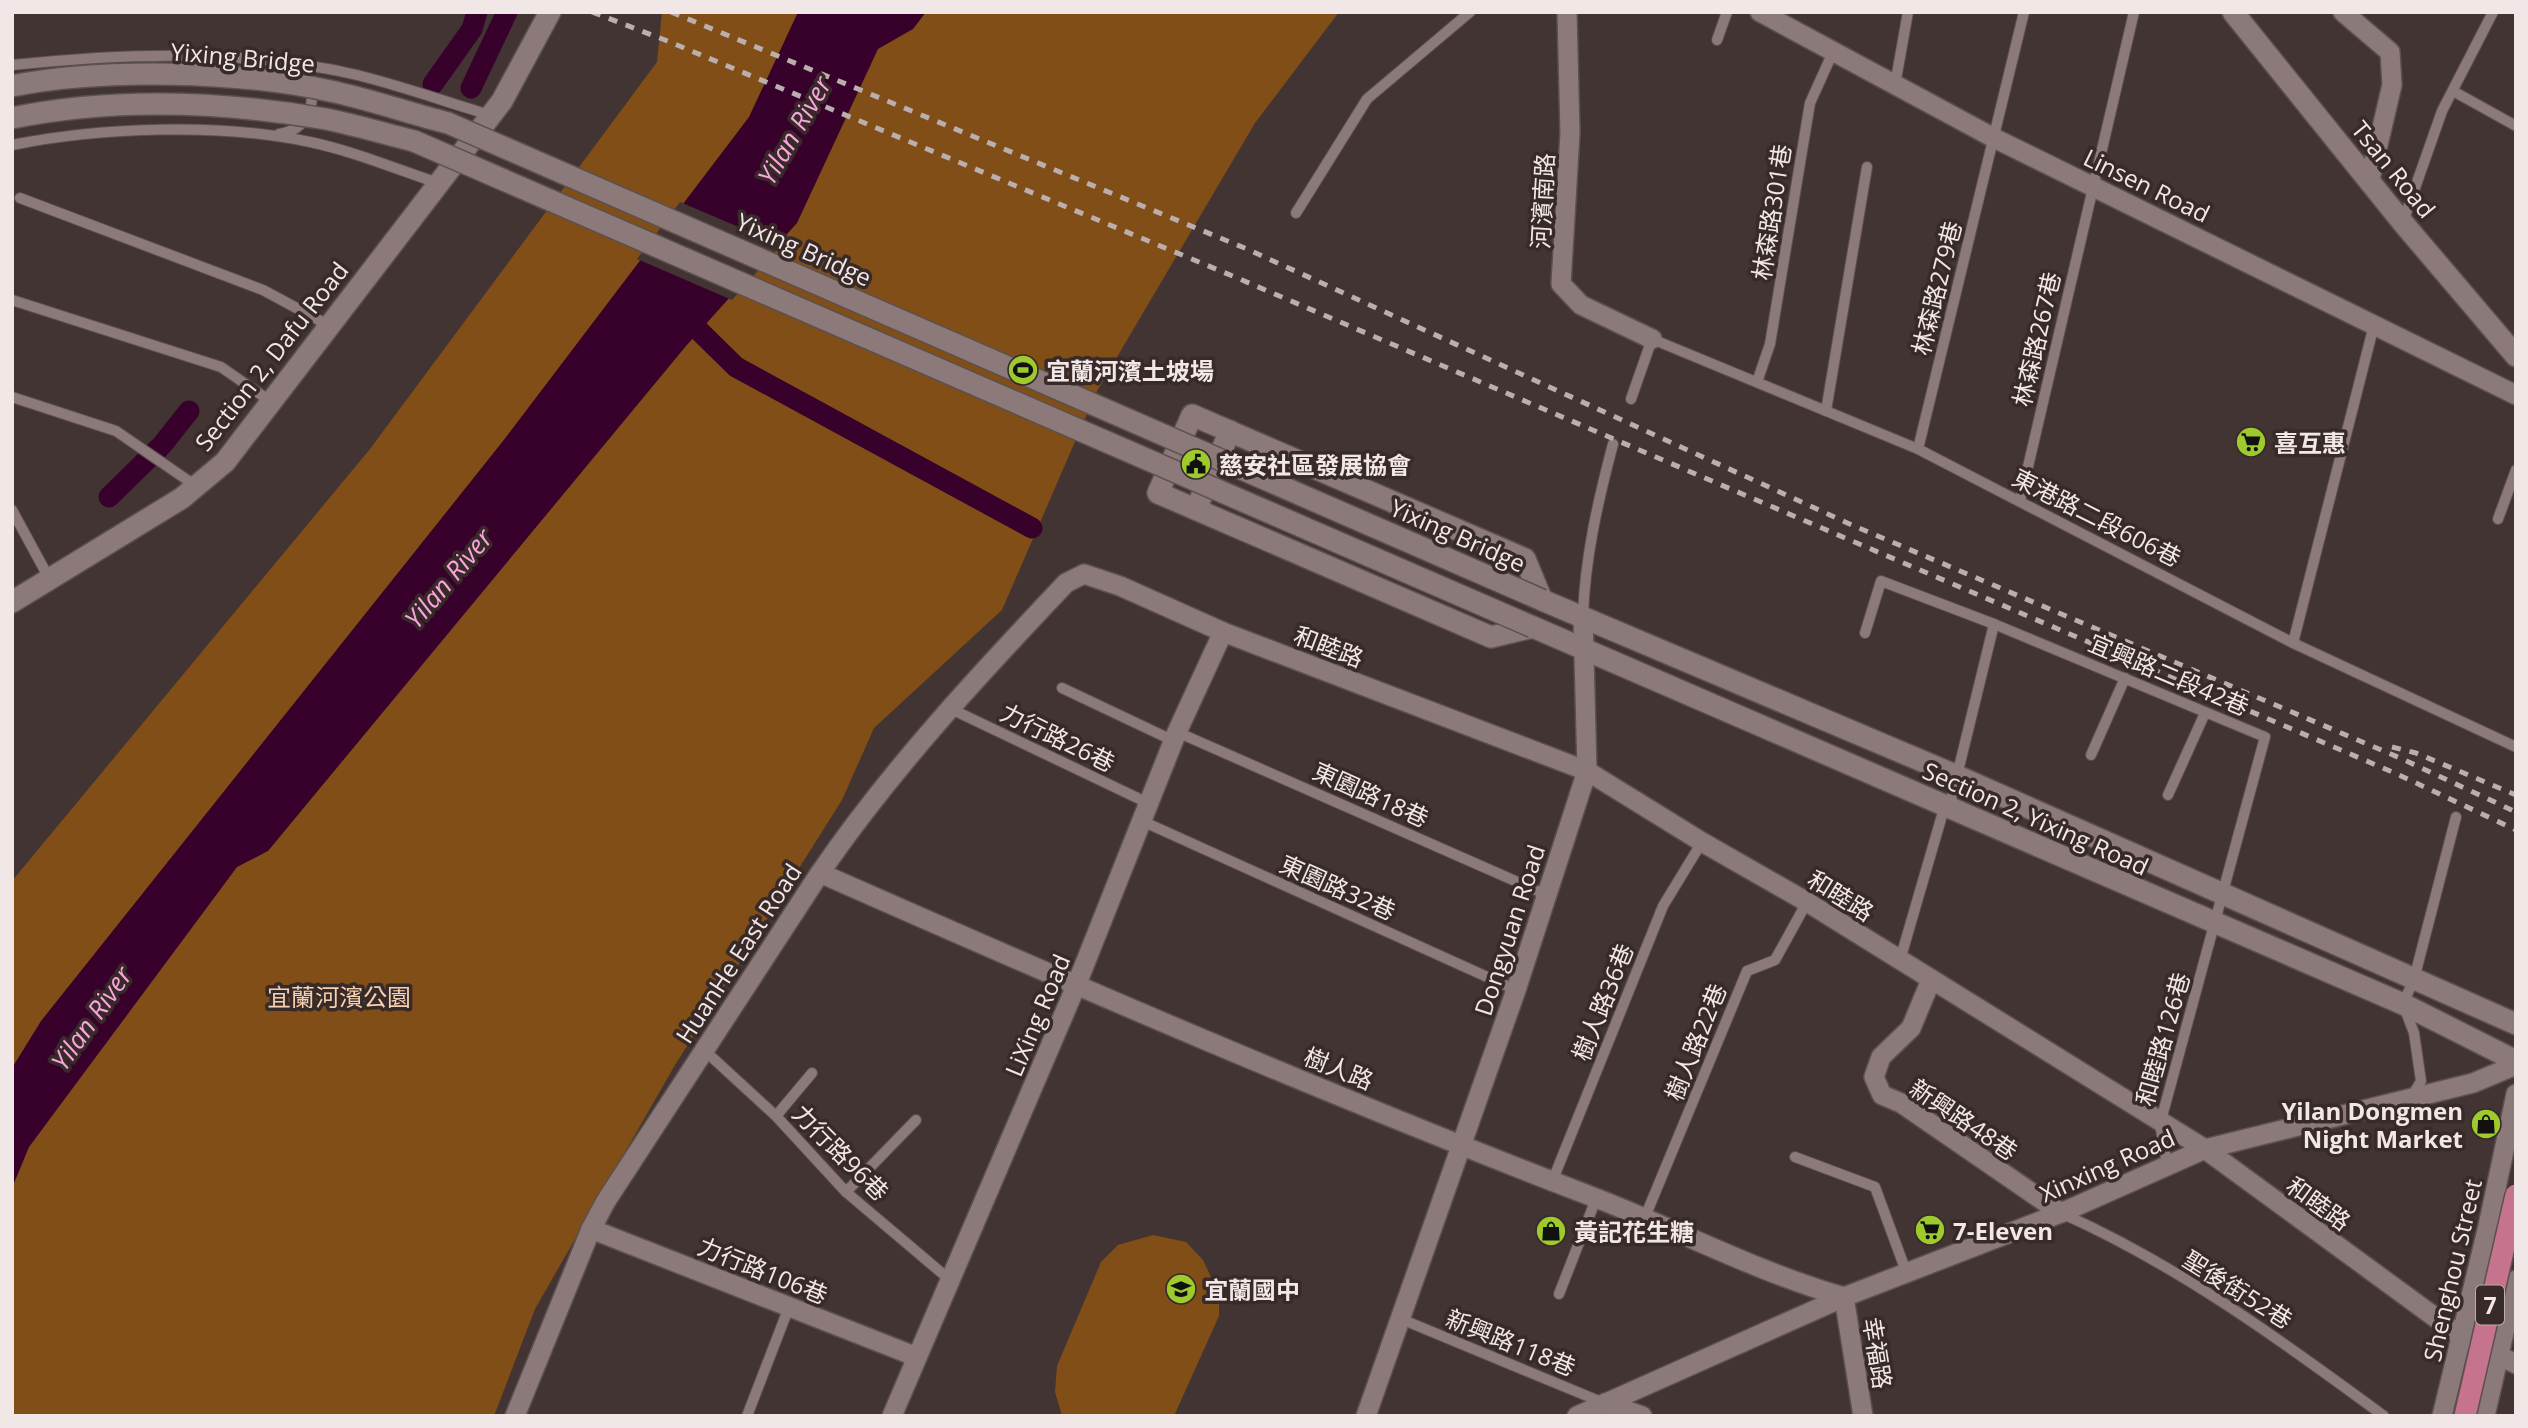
<svg xmlns="http://www.w3.org/2000/svg" width="2528" height="1428" font-family="'Open Sans','Noto Sans TC',sans-serif">
<style>
.green{fill:#814e17}
.water{fill:#37012b}
.pier{fill:#423433}
.lines{fill:none;stroke-linecap:round;stroke-linejoin:round}
.canal{stroke:#37012b;stroke-width:21}
.lane-casing{stroke:#5c5050;stroke-width:12}
.street-casing{stroke:#5c5050;stroke-width:22}
.secondary-casing{stroke:#5c5050;stroke-width:24}
.lane{stroke:#8b7a79;stroke-width:10}
.street{stroke:#8b7a79;stroke-width:19}
.secondary{stroke:#8b7a79;stroke-width:21}
.rail{stroke:#baafae;stroke-width:5;stroke-dasharray:9 9;stroke-linecap:butt}
.secondary-bridge-casing{stroke:#5c5050;stroke-width:24;stroke-linecap:butt}
.primary-bridge-casing{stroke:#5c5050;stroke-width:24;stroke-linecap:butt}
.secondary-bridge{stroke:#8b7a79;stroke-width:21}
.primary-bridge{stroke:#c6738d;stroke-width:21}
.labels{text-anchor:middle;dominant-baseline:central;stroke-width:7;stroke-linejoin:round;paint-order:stroke}
.shield{fill:#372a29;stroke:#b9aeae;stroke-width:2}
.shield-label{font-size:23px;font-weight:bold;fill:#f1e7e7}
.street-label{font-size:24px;fill:#f1e7e7;stroke:#372a29}
.poi-label{font-size:24px;font-weight:bold;fill:#f1e7e7;stroke:#372a29;text-anchor:start}
.park-label{font-size:24px;fill:#f6d0af;stroke:#372a29}
.water-label{font-size:26px;font-style:italic;fill:#f9a4dd;stroke:#372a29}
</style>
<rect width="100%" height="100%" fill="#423433"/>
<g class="green">
<path d="M662,12H1339L1255,123L1097,391L1002,610L874,728L842,800L675,1065L535,1309L494,1416H12V881L370,449L657,62Z"/>
<path d="M1153,1235L1186,1242L1203,1260L1219,1294V1316L1174,1416H1062L1055,1392L1057,1366L1101,1262L1118,1245Z"/>
</g>
<path class="water" d="M798,12H926L913,29L878,49L797,223L686,346L268,851L237,867L29,1147L12,1188V1068L41,1021L503,441L749,117Z"/>
<path class="pier" d="M680,202L781,245L732,300L637,259Z"/>
<g class="lines">
<g class="canal">
<path d="M433,84L472,29L477,12"/>
<path d="M471,88L507,12"/>
<path d="M681,313L736,367L1032,528"/>
<path d="M109,497L162,445L189,411"/>
</g>
<g class="lane-casing">
<g id="lane">
<path d="M1717,40L1727,12"/>
<path d="M12,65C126,53 245,49 357,75C402,86 446,102 490,115"/>
<path d="M1895,85L1908,12"/>
<path d="M2453,91L2516,126"/>
<path d="M279,134C317,128 319,89 300,64"/>
<path d="M12,145C102,127 221,123 310,142C353,151 396,169 438,183"/>
<path d="M20,198L263,290L328,325"/>
<path d="M1296,213L1367,99L1470,12"/>
<path d="M2403,222L2442,111L2493,12"/>
<path d="M12,300L221,367L273,403"/>
<path d="M1757,382L1770,344L1810,103L1833,52"/>
<path d="M12,397L116,431L196,486"/>
<path d="M1631,399L1652,339L1918,449L2293,643L2516,747"/>
<path d="M1826,411L1867,167"/>
<path d="M1918,449L2024,12"/>
<path d="M2020,501L2134,12"/>
<path d="M12,510L50,580"/>
<path d="M2498,519L2516,470"/>
<path d="M1583,616C1585,557 1598,501 1613,444"/>
<path d="M1865,633L1881,581L1994,624L2265,737L2160,1124L2167,1164"/>
<path d="M2293,643L2374,325"/>
<path d="M1062,688L1174,741"/>
<path d="M949,708L1150,804"/>
<path d="M1177,732L1547,895"/>
<path d="M2091,755L2125,678"/>
<path d="M2168,795L2205,713"/>
<path d="M1142,821L1516,990"/>
<path d="M1900,960L1945,805L1952,796L1994,624"/>
<path d="M704,1050L776,1116L846,1192L950,1280"/>
<path d="M2412,1096L2421,1081L2414,1033L2403,1004L2414,979L2456,817"/>
<path d="M776,1116L812,1073"/>
<path d="M1795,1157L1875,1187L1907,1274"/>
<path d="M1552,1182L1663,906L1702,842"/>
<path d="M846,1192L916,1120"/>
<path d="M2061,1213C2178,1265 2282,1341 2384,1416"/>
<path d="M1645,1217L1747,971L1775,960L1807,902"/>
<path d="M1559,1294L1596,1199"/>
<path d="M1401,1319L1604,1403"/>
<path d="M747,1416L789,1307"/>
</g>
</g>
<g class="street-casing">
<g id="street">
<path d="M1567,12L1570,133L1561,284L1581,305L1652,339"/>
<path d="M1760,12L1994,138L2516,395"/>
<path d="M2343,12L2390,52L2392,85L2370,179"/>
<path d="M820,873C1078,987 1337,1099 1601,1200C1682,1232 1760,1273 1844,1297L1863,1416"/>
<path d="M1931,980L1911,1028L1881,1057L1874,1077L1882,1095L1901,1103L2061,1213"/>
<path d="M591,1229L917,1357"/>
<path d="M1605,1403L1642,1416"/>
<path d="M515,1416L591,1229L606,1201L820,873C892,768 979,675 1066,583L1084,574L1120,586L1223,632L1587,771L1702,842L1807,902L2205,1149L2462,1337L2516,1364"/>
<path d="M892,1416L1076,986L1177,732L1223,632"/>
<path d="M1366,1416L1516,990L1587,771L1583,617"/>
<path d="M1577,1416L1844,1297L2061,1213L2205,1149L2473,1083L2516,1065"/>
<path d="M2442,1416L2488,1226L2516,1094"/>
<path d="M2485,1416L2516,1280"/>
</g>
</g>
<g class="secondary-casing">
<g id="secondary">
<path d="M2233,12L2403,223L2516,356"/>
<path d="M1196,509L1230,431"/>
<path d="M12,602L182,498L225,462L502,101L550,12"/>
<path d="M2516,1024L1955,775L1542,600L1525,559L1192,415L1158,493L1491,637L1533,627L2403,1004L2516,1061"/>
</g>
</g>
<use href="#lane" class="lane"/>
<use href="#street" class="street"/>
<use href="#secondary" class="secondary"/>
<g class="rail">
<path d="M592,12L665,40L1235,277L2397,774L2516,830"/>
<path d="M671,12L1247,249L1852,525L2400,758L2516,812"/>
<path d="M2392,747L2416,753L2516,795"/>
</g>
<g class="secondary-bridge-casing">
<g id="secondary-bridge">
<path d="M12,86C103,68 239,71 330,91C369,99 408,113 448,123L1542,600"/>
<path d="M12,118C114,97 225,102 326,119C356,125 385,134 414,141L1533,627"/>
</g>
</g>
<g class="primary-bridge-casing">
<path id="primary-bridge" d="M2465,1416L2516,1195"/>
</g>
<use href="#secondary-bridge" class="secondary-bridge"/>
<use href="#primary-bridge" class="primary-bridge"/>
</g>
<defs>
<g id="stadium-disc" transform="scale(1.575)"><circle r="9.5" fill="#9eca2e" stroke="#372a29"/><path d="M0-5a6.5 5 0 1 0 0 10a6.5 5 0 1 0 0-10ZM-3.5-1.8h7v3.6h-7Z" fill="#111"/></g>
<g id="supermarket-disc" transform="scale(1.575)"><circle r="9.5" fill="#9eca2e" stroke="#372a29"/><path d="M-6-5.5h2.5l.6 2H6L4.5 2H-2.5L-4.4-4H-6ZM-1.5 3.2a1.3 1.3 0 1 0 .1 0ZM3 3.2a1.3 1.3 0 1 0 .1 0Z" fill="#111"/></g>
<g id="civic-disc" transform="scale(1.575)"><circle r="9.5" fill="#9eca2e" stroke="#372a29"/><path d="M-.6-6.5H3V-4.5H.6V-3L4-1V1h2V6H-6V1h2V-1L-.6-3ZM-1.2 2.5V6h2.4V2.5Z" fill="#111"/></g>
<g id="shop-disc" transform="scale(1.575)"><circle r="9.5" fill="#9eca2e" stroke="#372a29"/><path d="M-5-2.5h2.3a2.7 3.5 0 0 1 5.4 0H5L5.5 6h-11ZM-1.5-2.5h3a1.5 2.3 0 0 0-3 0Z" fill="#111"/></g>
<g id="school-disc" transform="scale(1.575)"><circle r="9.5" fill="#9eca2e" stroke="#372a29"/><path d="M0-5L7-2L0 1L-7-2ZM-4 1L0 2.5L4 1V4Q0 6-4 4Z" fill="#111"/></g>
</defs>
<g fill-rule="evenodd">
<use href="#stadium-disc" x="1023" y="370"/>
<use href="#supermarket-disc" x="2251" y="442"/>
<use href="#civic-disc" x="1196" y="464"/>
<use href="#shop-disc" x="2486" y="1124"/>
<use href="#supermarket-disc" x="1930" y="1230"/>
<use href="#shop-disc" x="1551" y="1231"/>
<use href="#school-disc" x="1181" y="1289"/>
</g>
<g class="labels">
<rect class="shield" x="2476" y="1285.5" width="28" height="39" rx="5"/>
<g class="shield-label">
<text x="2490" y="1305">7</text>
</g>
<g class="street-label">
<text transform="translate(243 57) rotate(5)">Yixing Bridge</text>
<text transform="translate(2394 169) rotate(51)">Tsan Road</text>
<text transform="translate(2147 185) rotate(26)">Linsen Road</text>
<text transform="translate(1542 201) rotate(-87)">河濱南路</text>
<text transform="translate(1771 212) rotate(-81)">林森路301巷</text>
<text transform="translate(804 249) rotate(24)">Yixing Bridge</text>
<text transform="translate(1936 288) rotate(-76)">林森路279巷</text>
<text transform="translate(2036 339) rotate(-77)">林森路267巷</text>
<text transform="translate(271 356) rotate(-52)">Section 2, Dafu Road</text>
<text transform="translate(2097 517) rotate(27)">東港路二段606巷</text>
<text transform="translate(1458 535) rotate(24)">Yixing Bridge</text>
<text transform="translate(1329 646) rotate(21)">和睦路</text>
<text transform="translate(2169 674) rotate(23)">宜興路二段42巷</text>
<text transform="translate(1058 737) rotate(26)">力行路26巷</text>
<text transform="translate(1371 794) rotate(24)">東園路18巷</text>
<text transform="translate(2036 818) rotate(24)">Section 2, Yixing Road</text>
<text transform="translate(1338 887) rotate(24)">東園路32巷</text>
<text transform="translate(1841 895) rotate(32)">和睦路</text>
<text transform="translate(1509 930) rotate(-72)">Dongyuan Road</text>
<text transform="translate(738 953) rotate(-57)">HuanHe East Road</text>
<text transform="translate(1602 1002) rotate(-68)">樹人路36巷</text>
<text transform="translate(1037 1015) rotate(-67)">LiXing Road</text>
<text transform="translate(2162 1039) rotate(-74)">和睦路126巷</text>
<text transform="translate(1695 1042) rotate(-68)">樹人路22巷</text>
<text transform="translate(1339 1068) rotate(22)">樹人路</text>
<text transform="translate(1964 1119) rotate(34)">新興路48巷</text>
<text transform="translate(841 1152) rotate(45)">力行路96巷</text>
<text transform="translate(2107 1165) rotate(-24)">Xinxing Road</text>
<text transform="translate(2319 1203) rotate(36)">和睦路</text>
<text transform="translate(763 1270) rotate(22)">力行路106巷</text>
<text transform="translate(2452 1270) rotate(-77)">Shenghou Street</text>
<text transform="translate(2238 1289) rotate(32)">聖後街52巷</text>
<text transform="translate(1511 1342) rotate(22)">新興路118巷</text>
<text transform="translate(1878 1353) rotate(81)">幸福路</text>
</g>
<g class="poi-label">
<text x="1046" y="370">宜蘭河濱土坡場</text>
<text x="2274" y="442">喜互惠</text>
<text x="1219" y="464">慈安社區發展協會</text>
<text x="2463" y="1110" text-anchor="end">Yilan Dongmen<tspan x="2463" dy="28">Night Market</tspan></text>
<text x="1953" y="1230">7-Eleven</text>
<text x="1574" y="1231">黃記花生糖</text>
<text x="1204" y="1289">宜蘭國中</text>
</g>
<g class="park-label">
<text x="339" y="996">宜蘭河濱公園</text>
</g>
<g class="water-label">
<text transform="translate(794 130) rotate(-60)">Yilan River</text>
<text transform="translate(448 578) rotate(-50)">Yilan River</text>
<text transform="translate(91 1018) rotate(-55)">Yilan River</text>
</g>
</g>
<rect width="2528" height="1428" fill="none" stroke="#f1e7e7" stroke-width="28"/>
</svg>
